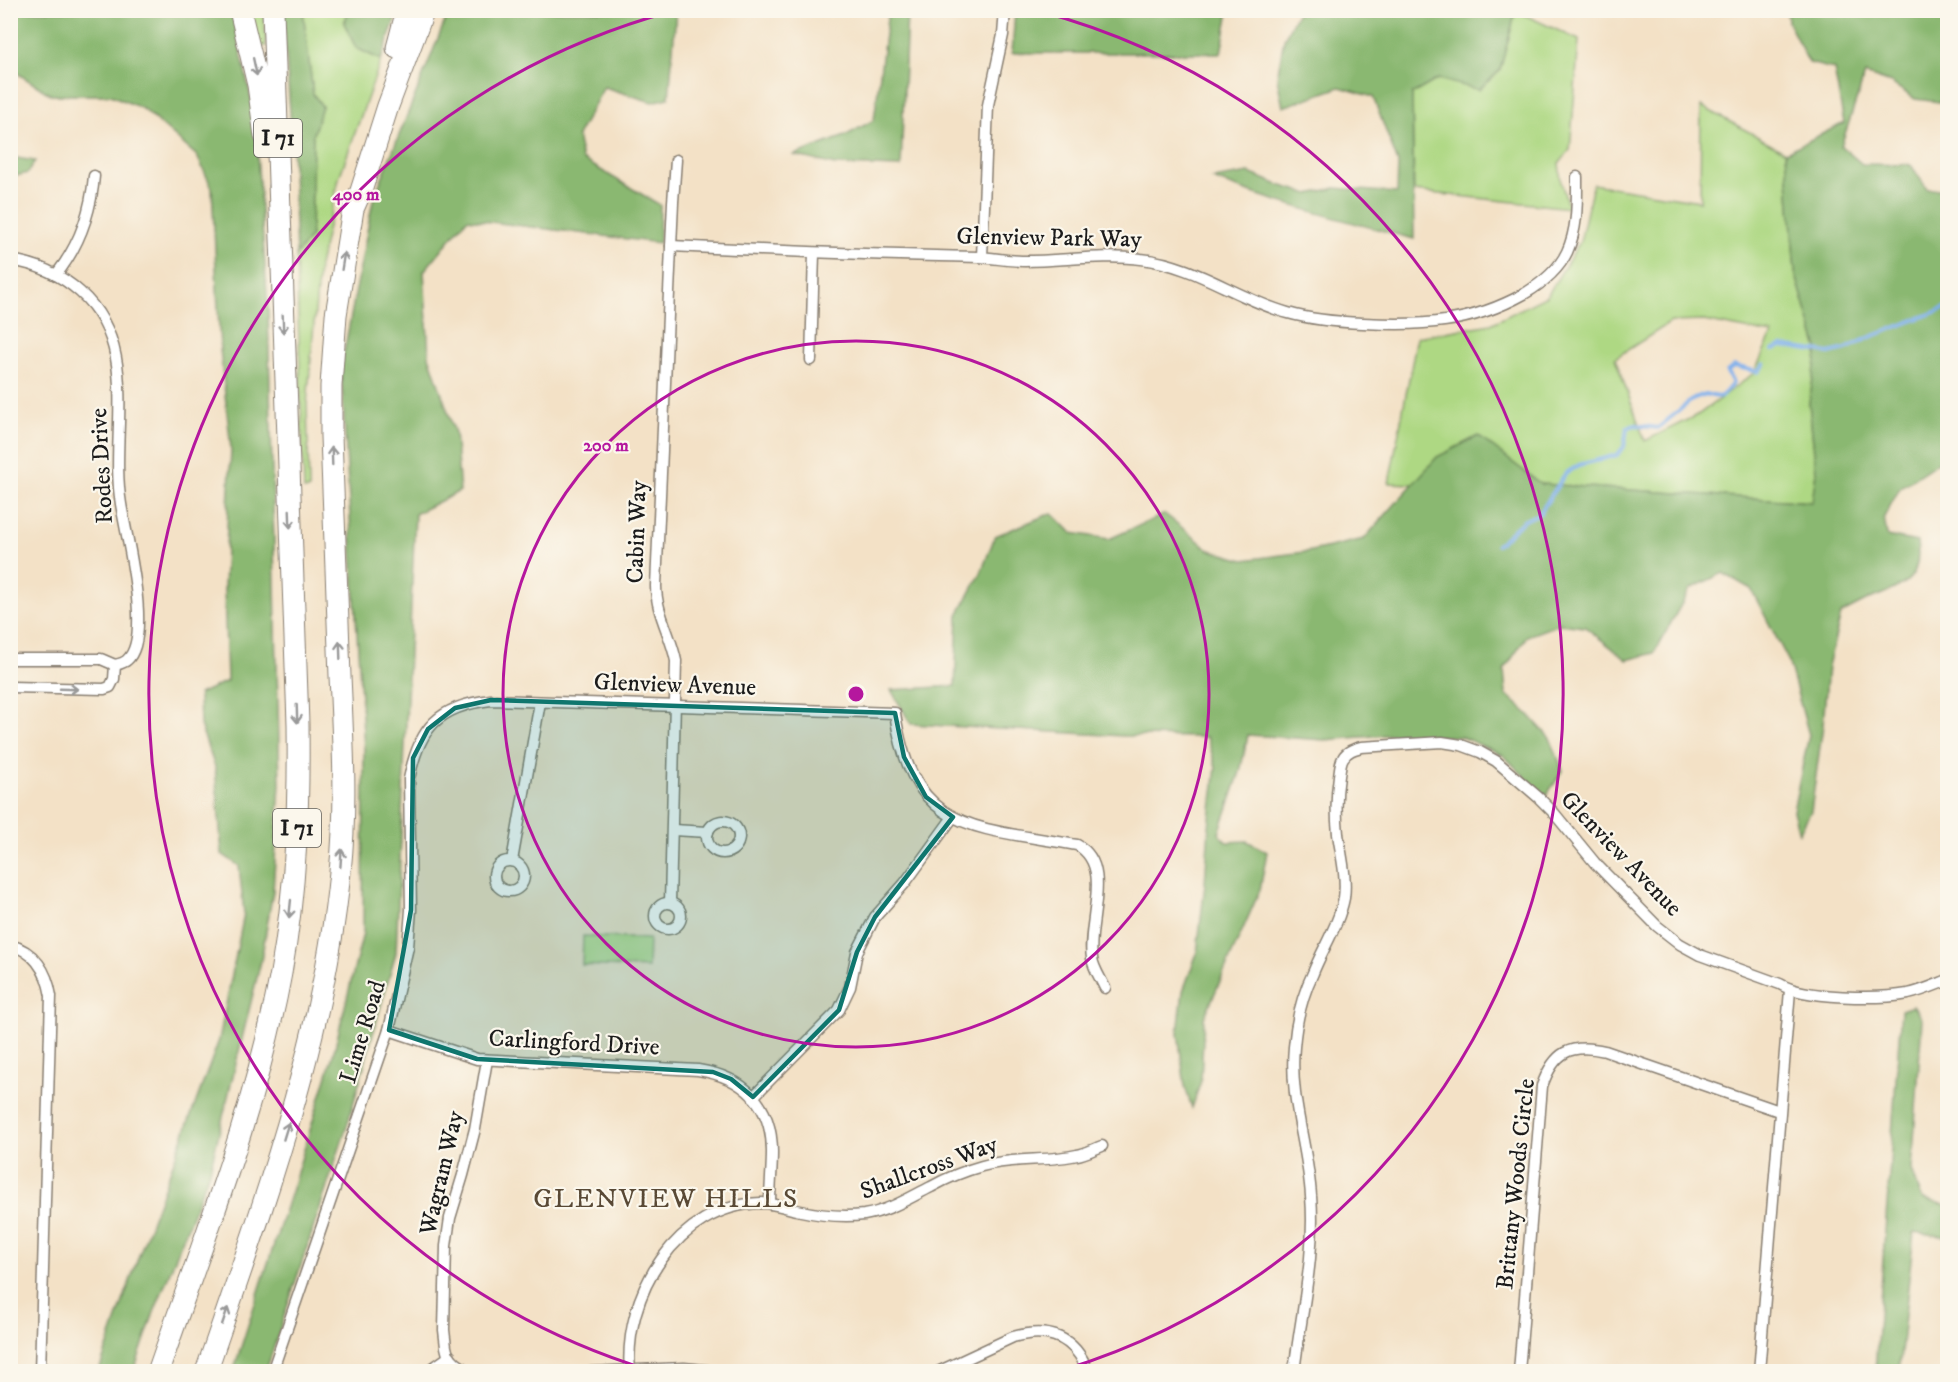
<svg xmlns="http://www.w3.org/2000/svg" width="1958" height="1382" font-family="'IM FELL DW Pica',serif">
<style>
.green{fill:#aed883;stroke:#657a50;stroke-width:1.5;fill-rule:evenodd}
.forest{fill:#8ab871;stroke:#536a46;stroke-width:1.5}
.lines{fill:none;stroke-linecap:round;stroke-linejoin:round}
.stream{stroke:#80b1ec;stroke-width:4}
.minor-casing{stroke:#887e71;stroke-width:13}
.motorway-casing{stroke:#887e71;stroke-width:23}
.minor{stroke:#fff;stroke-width:10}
.motorway{stroke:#fff;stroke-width:21}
.oneway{stroke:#999}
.marked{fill:#0f766e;fill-opacity:0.2;stroke:#0f766e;stroke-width:4.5;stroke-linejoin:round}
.ring{fill:none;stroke:#b5179e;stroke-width:3}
.labels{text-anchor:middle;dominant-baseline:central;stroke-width:4.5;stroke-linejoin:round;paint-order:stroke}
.shield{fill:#fbf7ec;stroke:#5f5e5a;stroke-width:1.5}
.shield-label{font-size:22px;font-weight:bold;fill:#1c1c1c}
.street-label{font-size:24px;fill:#1c1c1c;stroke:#fbf7ec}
.quarter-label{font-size:27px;letter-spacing:1.5px;fill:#594935;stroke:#fbf7ec}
.centre{fill:#b5179e;stroke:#fbf7ec;stroke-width:3}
.ring-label{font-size:18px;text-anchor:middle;font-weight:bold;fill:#b5179e;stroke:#fbf7ec;stroke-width:4.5;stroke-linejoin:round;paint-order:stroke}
</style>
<rect width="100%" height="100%" fill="#fbf7ec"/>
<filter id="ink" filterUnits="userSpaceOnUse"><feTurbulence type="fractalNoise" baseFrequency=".0167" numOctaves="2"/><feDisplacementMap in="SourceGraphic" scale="12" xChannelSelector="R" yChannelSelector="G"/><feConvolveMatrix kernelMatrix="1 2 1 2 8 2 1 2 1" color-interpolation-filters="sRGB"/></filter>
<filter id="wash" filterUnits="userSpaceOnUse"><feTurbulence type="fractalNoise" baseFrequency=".008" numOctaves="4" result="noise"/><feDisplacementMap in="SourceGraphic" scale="24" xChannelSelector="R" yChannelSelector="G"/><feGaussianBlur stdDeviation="1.35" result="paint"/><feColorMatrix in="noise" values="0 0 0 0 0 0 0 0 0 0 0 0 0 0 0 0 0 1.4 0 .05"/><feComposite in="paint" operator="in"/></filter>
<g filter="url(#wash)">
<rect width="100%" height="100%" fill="#f3e1c6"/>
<g class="green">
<path d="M248,11H264L266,46L259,47Z"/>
<path d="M303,11H349L344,23L356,48L381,60L339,178L319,266L307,404L309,489L304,490L296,255L311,236L313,135L322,106L313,94Z"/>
<path d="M1516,11L1579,40L1570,150L1559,163L1561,182L1569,208L1414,191L1412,94L1438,79L1500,70Z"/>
<path d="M1701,106L1786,152L1795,272L1818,349L1809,403L1816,472L1813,502L1541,484L1478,437L1437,457L1414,484L1389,483L1417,337L1491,324L1547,296L1580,242L1593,184L1700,201ZM1704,321L1772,334L1754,373L1699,414L1645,441L1615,358L1671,322Z"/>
<path d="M583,936L649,939L648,968L582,965Z"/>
</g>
<g class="forest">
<path d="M1447,10L1451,13L1470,12L1471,10L1516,11L1500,70L1479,90L1438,79L1412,94L1414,239C1346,221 1278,204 1213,179L1249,173L1279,185L1309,194L1335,188L1397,193L1398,163L1373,97L1340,87L1283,107L1277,78L1284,39L1298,11Z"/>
<path d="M10,11H232L254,112L268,308L280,784L273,891L261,961L210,1170L153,1315L134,1371H99L139,1255L219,1040L244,914L239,866L222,854L215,767L200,725L199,694L227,681L224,587L231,449L220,349L212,188L197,156L143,109L111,95H51L11,69Z"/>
<path d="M283,11H303L313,94L322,106L313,135L311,236L296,255L292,141Z"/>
<path d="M349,11H398L381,60L356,48L344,23Z"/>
<path d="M449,11H676L669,98L652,102L604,87L577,136L582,159L660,205L659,243L467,219L424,271L429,356L455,433L460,491L415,514L396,953L347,1126L266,1371L233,1372L295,1179L333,1055L363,933L364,749L341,368L373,200Z"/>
<path d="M888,11H907L901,167L835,165L794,155L845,136L874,120Z"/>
<path d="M1015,11V10L1229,11L1221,53H1012Z"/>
<path d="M1787,11H1826L1835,16L1848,11H1947V103L1915,99L1891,83L1865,74L1841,146L1862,164L1911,165L1927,189H1947V456L1900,488L1884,517L1887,536L1917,542C1923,582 1901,586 1870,599C1860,604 1850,609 1841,614L1828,666L1823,725L1811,811L1799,833L1793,811L1809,735L1788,660L1751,589L1723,573L1690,589L1654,653L1627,660L1585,627L1559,624L1527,636L1504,670L1506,694L1527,713L1550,738L1563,771L1545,797L1503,755L1462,737L1398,734L1325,740L1248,735L1240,772L1219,833L1226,842L1247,841L1267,852L1260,890L1204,1018L1201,1081L1192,1108L1185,1087L1178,1033L1183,991L1197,953L1205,883L1209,827L1216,767L1207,737L1124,736L911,724L891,690L955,686L958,615L981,573L995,536L1052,513L1072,533L1109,539L1165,514L1210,550L1244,560L1312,551L1364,539L1437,457L1478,436L1541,484L1812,502L1816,472L1809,403L1818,349L1795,272L1786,152L1844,123L1834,69L1809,63L1788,22Z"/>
<path d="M11,157L35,161L28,173L11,177Z"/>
<path d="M1913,1006L1922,1019L1912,1170L1922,1199L1947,1205V1237L1914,1232L1899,1371H1875L1901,1010Z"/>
</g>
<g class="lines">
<g class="stream">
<path d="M1773,350L1781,346L1829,353L1846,349L1868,338L1948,307"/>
<path d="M1497,545L1523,521L1540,513L1565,474L1579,465L1617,455L1624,447L1627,428L1635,425L1658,428L1694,398L1706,394C1723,400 1722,396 1733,383L1727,372L1734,366L1758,372L1764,364"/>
</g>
</g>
</g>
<g filter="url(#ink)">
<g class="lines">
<g class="minor-casing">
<g id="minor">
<path d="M671,246C774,251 876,255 979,257C995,258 1010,261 1025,261C1063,261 1103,254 1141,259C1196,265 1237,299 1288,313C1313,320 1337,322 1363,323C1423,326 1470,324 1524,294C1541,284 1559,269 1567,252C1578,228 1577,202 1577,177"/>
<path d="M982,257L988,105L1003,35L1005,10"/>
<path d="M10,260C37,264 60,274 80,292C142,347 109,433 121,504C126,536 153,637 127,660C124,663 119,664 115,665"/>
<path d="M56,275C79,246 91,212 94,176"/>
<path d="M811,360L814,253"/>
<path d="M10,659H101L115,665"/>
<path d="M10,687L104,689L110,687L114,679L115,665"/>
<circle cx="723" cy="837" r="16"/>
<path d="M673,830L708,832"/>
<circle cx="509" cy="876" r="15"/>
<path d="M512,861L540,702"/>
<path d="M670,903L676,661C671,635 656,613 656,586L673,202L676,160"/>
<circle cx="668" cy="916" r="13"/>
<path d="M10,945C35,951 47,972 51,996L40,1372"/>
<path d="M389,1030L477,1059L698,1070C744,1077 772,1104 772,1152C772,1169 770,1186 770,1204"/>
<path d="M753,1097L839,1010L850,987L857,952L875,917L905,883L953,817"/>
<path d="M272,1372L389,1030L408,947L411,910L409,779C419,728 438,706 491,700L895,713C912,834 977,827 1077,845C1115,866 1086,924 1092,958C1093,968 1101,979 1105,988"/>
<path d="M427,1372L450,1356"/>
<path d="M469,1372L456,1363L448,1355L446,1347L444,1330L446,1246L450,1218L463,1175L475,1129L487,1060"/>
<path d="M591,1372L684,1368L725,1372"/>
<path d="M630,1372C623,1295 677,1205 761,1203C772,1203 785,1207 796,1210C819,1215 841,1218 864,1215C889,1211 909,1198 931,1187C947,1178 964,1171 982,1166C1014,1157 1046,1162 1077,1155C1085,1154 1094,1149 1102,1146"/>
<path d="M938,1372L1013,1337C1048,1327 1075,1336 1088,1372"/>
<path d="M1294,1372C1301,1313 1316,1254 1311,1196C1308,1146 1289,1098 1294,1047C1296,1022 1302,996 1313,973C1323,948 1339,924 1344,898C1347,877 1341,855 1338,834C1336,815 1336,795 1339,776C1340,770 1340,763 1343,758C1347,751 1354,749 1361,747L1442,742L1461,745L1480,752L1496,761L1538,797L1554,813L1595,863L1657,926L1680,944L1700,955L1780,984C1804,999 1880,999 1908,994C1922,991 1935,985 1948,980"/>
<path d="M1519,1372L1542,1086C1554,1052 1570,1043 1605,1051L1779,1111"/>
<path d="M1759,1372L1790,990"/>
</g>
</g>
<g class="motorway-casing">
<g id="motorway">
<path d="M240,10L258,85L265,136"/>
<path d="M397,48L407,10"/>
<path d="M158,1372C203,1241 256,1109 281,973C296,890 299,808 298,724L273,10"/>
<path d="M206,1372C262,1208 323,1045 340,872C347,807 343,742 340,676C337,596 334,516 331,436V386L336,315L353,209L361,191L388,106L424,10"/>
</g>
</g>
<use href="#minor" class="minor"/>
<use href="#motorway" class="motorway"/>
</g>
<defs><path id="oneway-shaft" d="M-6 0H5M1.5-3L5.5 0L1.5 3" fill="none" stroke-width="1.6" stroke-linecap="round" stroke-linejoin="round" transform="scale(1.5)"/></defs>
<g class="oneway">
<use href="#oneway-shaft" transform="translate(255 67) rotate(78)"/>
<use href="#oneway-shaft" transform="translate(343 261) rotate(-81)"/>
<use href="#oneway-shaft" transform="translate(283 324) rotate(88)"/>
<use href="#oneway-shaft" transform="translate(332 456) rotate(-92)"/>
<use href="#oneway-shaft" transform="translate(290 519) rotate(88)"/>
<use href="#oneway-shaft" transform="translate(340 650) rotate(-92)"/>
<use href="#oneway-shaft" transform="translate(69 689) rotate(2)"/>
<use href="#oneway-shaft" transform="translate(297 714) rotate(88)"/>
<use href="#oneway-shaft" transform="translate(341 858) rotate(-86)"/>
<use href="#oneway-shaft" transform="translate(290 909) rotate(96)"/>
<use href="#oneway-shaft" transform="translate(286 1131) rotate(-73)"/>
<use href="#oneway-shaft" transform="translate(225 1316) rotate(-71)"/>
</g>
</g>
<path class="marked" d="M491,700L895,713L904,757L926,797L953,817L875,917L857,952L839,1010L753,1097L731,1079L713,1072L477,1059L389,1030L411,910L413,758L428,729L455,708Z"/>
<g class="ring">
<circle cx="856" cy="694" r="353"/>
<path d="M649 1370A707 707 0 0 1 673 11M1039 11A707 707 0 0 1 1063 1370"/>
</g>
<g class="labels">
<g class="shield">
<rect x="254" y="119" width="48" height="38" rx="4.5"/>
<rect x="273" y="809" width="48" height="38" rx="4.5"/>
</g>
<g class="shield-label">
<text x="278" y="138">I 71</text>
<text x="297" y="828">I 71</text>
</g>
<g class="street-label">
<text transform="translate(1049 238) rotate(1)">Glenview Park Way</text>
<text transform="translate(102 466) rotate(-93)">Rodes Drive</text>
<text transform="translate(637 532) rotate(-88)">Cabin Way</text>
<text transform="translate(675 685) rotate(2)">Glenview Avenue</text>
<text transform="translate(1621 854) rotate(46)">Glenview Avenue</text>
<text transform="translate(363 1032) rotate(-73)">Lime Road</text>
<text transform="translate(574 1043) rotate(3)">Carlingford Drive</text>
<text transform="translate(929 1168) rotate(-20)">Shallcross Way</text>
<text transform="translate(442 1173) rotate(-77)">Wagram Way</text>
<text transform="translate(1516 1184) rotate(-84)">Brittany Woods Circle</text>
</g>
<g class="quarter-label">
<text x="666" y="1199">GLENVIEW HILLS</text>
</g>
</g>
<circle cx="856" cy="694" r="9" class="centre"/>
<g class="ring-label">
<text x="356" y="200">400 m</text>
<text x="606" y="451">200 m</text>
</g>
<rect width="1958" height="1382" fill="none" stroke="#fbf7ec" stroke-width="36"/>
</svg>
